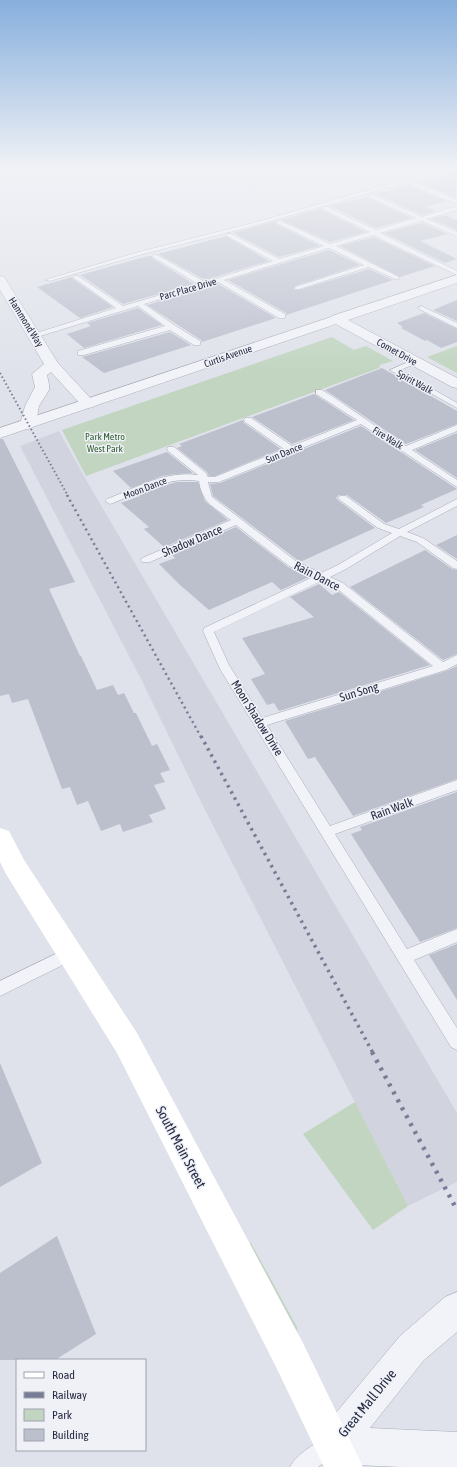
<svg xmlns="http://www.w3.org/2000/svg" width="457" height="1467" font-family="'Asap Condensed',sans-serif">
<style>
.built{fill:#d1d4df}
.green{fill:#c1d5c0}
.building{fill:#bcc0cd}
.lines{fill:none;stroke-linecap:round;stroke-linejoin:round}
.service-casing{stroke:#a8abb8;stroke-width:1}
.minor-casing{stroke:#a8abb8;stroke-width:1}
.tertiary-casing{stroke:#a8abb8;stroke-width:1}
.service{fill:#f2f3f8;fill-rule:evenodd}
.minor{fill:#f2f3f8;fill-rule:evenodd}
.tertiary{fill:#f2f3f8;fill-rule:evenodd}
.secondary{fill:#fff;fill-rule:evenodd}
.rail-far3{stroke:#777d95;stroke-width:2;stroke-dasharray:1.5 2.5;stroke-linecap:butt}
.rail-far2{stroke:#777d95;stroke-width:2.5;stroke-dasharray:2 3.5;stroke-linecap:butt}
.rail-far1{stroke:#777d95;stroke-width:3.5;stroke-dasharray:2.5 4.5;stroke-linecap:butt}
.rail{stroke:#777d95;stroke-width:4.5;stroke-dasharray:3 6;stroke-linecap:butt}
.labels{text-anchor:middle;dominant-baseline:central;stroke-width:3;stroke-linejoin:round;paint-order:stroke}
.far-street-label{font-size:10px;fill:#272c43;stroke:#eff1f7}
.far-park-label{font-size:10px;fill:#336033;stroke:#eff1f7}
.street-label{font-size:12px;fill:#272c43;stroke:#eff1f7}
.near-street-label{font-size:14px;fill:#272c43;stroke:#eff1f7}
</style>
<rect width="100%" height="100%" fill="#dfe2ea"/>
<path class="built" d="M59,431L85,478L457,1113V1182L408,1206L201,802L141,679L20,446Z"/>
<g class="green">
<path d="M332,337L354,350L366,346L393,361L380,365L379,368L86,476L62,430Z"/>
<path d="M457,346V373L427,357Z"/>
<path d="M355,1102L408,1206L373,1230L303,1134Z"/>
<path d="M249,1243H251L297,1327L298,1334Z"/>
</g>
<g class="building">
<path d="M457,172L456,198L418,182Z"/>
<path d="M410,185V186L446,201L425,207L436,211L422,215L375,194Z"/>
<path d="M368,197V198L412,218L376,228L329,206Z"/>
<path d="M322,208V210L366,232L330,242L281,220Z"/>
<path d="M445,215L457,220V230L431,219Z"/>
<path d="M276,221V224L320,246L279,257L233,233Z"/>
<path d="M422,223L448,234L420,241L457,259L445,263L384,233Z"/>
<path d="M226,236L269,261L205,280L158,254Z"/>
<path d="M374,237L384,242L435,266L400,277L340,246Z"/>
<path d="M329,250L360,265L295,286L294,290H299L369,269L393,280L286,315V313L228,280Z"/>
<path d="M148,256H152V258L194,284L123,304L80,275Z"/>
<path d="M72,277L73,279L113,307L80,318L37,287Z"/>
<path d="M218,284L276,318L202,342L201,340L147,305Z"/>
<path d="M457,300V321L433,310Z"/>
<path d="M138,308L162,325L84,348L67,334L91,326L87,323Z"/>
<path d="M424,313L457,329V342L441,348L427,340L425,341L401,328L403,327L397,323Z"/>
<path d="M170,332L191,345L104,373L82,357Z"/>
<path d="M382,368L457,411V424L406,444L325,390Z"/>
<path d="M314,394L354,420L292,444L252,417Z"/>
<path d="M243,420L244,423L281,449L215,476H209L207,472L177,448L182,446L179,444Z"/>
<path d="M361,426L457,489L421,505L424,507L386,523L347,495H339L336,498L339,501L375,528L300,562L213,496L210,484L220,483Z"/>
<path d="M457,433V478L415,450Z"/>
<path d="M0,439H3L75,582L49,589L80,656H81L97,690L113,685L118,695L124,693L134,713H136L152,746L157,744L170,770L160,773L165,782L154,785L166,809L149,815L153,822L123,832L120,824L101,831L88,801L77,805L70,787L62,789L28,699L12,703L9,694L0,696Z"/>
<path d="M167,452L193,473L174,474L162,476L131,488L113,471Z"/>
<path d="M177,482H198L205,501L228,520L164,547L144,529L149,527L121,503L140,496L138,494L145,491Z"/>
<path d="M236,527L288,567L309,577L281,590L272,582L209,610L180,585L159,564L175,558L171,554Z"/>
<path d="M457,535V559L436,545Z"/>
<path d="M425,550L452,569L457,570V654L443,660L350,587Z"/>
<path d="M319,584L332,595L339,592L430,665L279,711L274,703L267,705L251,679L265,674L242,638L314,617L290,597Z"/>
<path d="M457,666V779L353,816L315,757L308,759L285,721L446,671Z"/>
<path d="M457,792V928L420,942L351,834L362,830L360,827Z"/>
<path d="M457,944V1000L429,955Z"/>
<path d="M0,1063L42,1163L0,1187Z"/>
<path d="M57,1236L96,1334L55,1360H0V1273Z"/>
</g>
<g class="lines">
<g class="service-casing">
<g id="service">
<path d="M37,170H48L0,182V178Z"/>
<path d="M439,170H449L257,225L143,254L50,281L45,280L139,252L253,223Z"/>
<path d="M411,183H415L457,200V204L411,185Z"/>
<path d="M369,195H373L422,217L457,206V210L427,219L457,232V236L422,221L380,233L457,271V275L385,241L374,235L336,246L399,277V279H395L369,267L299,289H295V287L364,265L329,248L224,280L285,314V318H279L218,282L144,304L174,325L200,341V345H194L170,330L84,355H78V351L165,326L138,306L37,337H31L30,335L116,308L74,278V276H78L123,306L198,284L153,257V255H157L205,282L273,261L227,236V234H231L279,259L324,246L277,223V221H281L330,244L370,232L323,209V207H327L376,230L416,218L369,197Z"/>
<path d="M421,306L457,323V328L419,309L418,308Z"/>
<path d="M413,360H416L420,362L400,370L457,403V408L390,370Z"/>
<path d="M316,390H322C351,408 377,428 406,446L457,425V431L412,450L457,480V487L361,424L219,482H208L212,497L297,562L321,573L338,565L392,533L378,528L340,500L338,498L340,496H346L384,524L399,529L457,499V506L407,532L423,538L457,561V569L453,568L417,542L400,536L346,569L330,577L343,583L443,662L457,655V664L446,670L267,725L330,826L457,780V790L335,834L407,949L457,929V942L414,960L457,1028V1050L451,1047L220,669L203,631L204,628L313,577L289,566L236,525L150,562H142L141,560L142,558L231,520C214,507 202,503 199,481C168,476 141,492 113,503L110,504L105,501L107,499C136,488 165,470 198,475L168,451L167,449L168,447H174L206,473L208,477H215L284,449L245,422L244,420L245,418H251L292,446L357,420L316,394ZM321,581L335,587L433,666L262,718L229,665L214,632Z"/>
<path d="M70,947L75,949L77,954L75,959L0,996V981Z"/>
<path d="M332,1435L339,1438L342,1445L339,1452L318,1467H290C295,1455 319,1440 332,1435Z"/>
</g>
</g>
<g class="minor-casing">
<g id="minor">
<path d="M457,275V283L348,320L457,378V388L452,387L332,322L330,319L332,316Z"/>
<path d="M0,276L4,277L6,280L58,363L93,401L95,404L93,407L88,408L83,407L51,372L47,375L49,384V390L39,406L36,424L33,427L28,429L23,427L20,424L25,406L35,387L32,374L44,364L0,290Z"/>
<path d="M457,1292V1332L424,1360L370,1428L457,1432V1467H401L333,1464L320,1458L314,1445L320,1432L400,1336L445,1297Z"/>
</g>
</g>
<g class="tertiary-casing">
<path id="tertiary" d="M337,315L342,316L344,319L342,322L0,438V428Z"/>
</g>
<use href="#service" class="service"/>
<use href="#minor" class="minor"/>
<use href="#tertiary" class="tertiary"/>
<path class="secondary" d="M0,828L9,831L24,860L137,1033L303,1343L363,1467H324L277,1369L117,1053L6,874L0,862Z"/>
<path class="rail-far3" d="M0,373L68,496"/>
<path class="rail-far2" d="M67,495L201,737"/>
<path class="rail-far1" d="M201,736L373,1053"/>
<path class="rail" d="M372,1052L457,1210"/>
</g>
<linearGradient id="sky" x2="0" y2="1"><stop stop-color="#87afdd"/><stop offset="0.45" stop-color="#f1f2f6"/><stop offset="1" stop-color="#f1f2f6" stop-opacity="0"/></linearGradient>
<rect width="457" height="376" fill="url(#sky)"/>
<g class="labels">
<g class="far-street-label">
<text transform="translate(188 289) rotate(-16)">Parc Place Drive</text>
<text transform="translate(26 322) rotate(58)">Hammond Way</text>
<text transform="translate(397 352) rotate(29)">Comet Drive</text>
<text transform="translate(228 356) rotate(-19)">Curtis Avenue</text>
<text transform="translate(415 382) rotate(29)">Spirit Walk</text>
<text transform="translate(388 438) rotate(32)">Fire Walk</text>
<text transform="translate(284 453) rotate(-22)">Sun Dance</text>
<text transform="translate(145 488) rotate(-21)">Moon Dance</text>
</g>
<g class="far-park-label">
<text x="105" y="436">Park Metro<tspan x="105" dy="12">West Park</tspan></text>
</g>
<g class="street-label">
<text transform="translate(192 541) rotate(-23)">Shadow Dance</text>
<text transform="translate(317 576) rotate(27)">Rain Dance</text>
<text transform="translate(359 692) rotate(-17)">Sun Song</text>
<text transform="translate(257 718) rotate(58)">Moon Shadow Drive</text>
<text transform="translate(392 809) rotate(-20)">Rain Walk</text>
</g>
<g class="near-street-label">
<text transform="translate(181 1147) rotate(62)">South Main Street</text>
<text transform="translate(367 1403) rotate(-51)">Great Mall Drive</text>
</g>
</g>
<rect x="16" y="1359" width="130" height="92" fill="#eff1f7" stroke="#9fa2af"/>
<rect x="24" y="1372" width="20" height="6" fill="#ffffff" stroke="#9fa2af"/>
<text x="52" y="1379" font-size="12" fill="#272c43">Road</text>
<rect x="24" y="1392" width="20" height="6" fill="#777d95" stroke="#9fa2af"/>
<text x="52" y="1399" font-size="12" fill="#272c43">Railway</text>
<rect x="24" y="1409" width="20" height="12" fill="#c1d5c0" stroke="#9fa2af"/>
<text x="52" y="1419" font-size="12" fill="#272c43">Park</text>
<rect x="24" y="1429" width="20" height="12" fill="#bcc0cd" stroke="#9fa2af"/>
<text x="52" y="1439" font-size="12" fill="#272c43">Building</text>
</svg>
